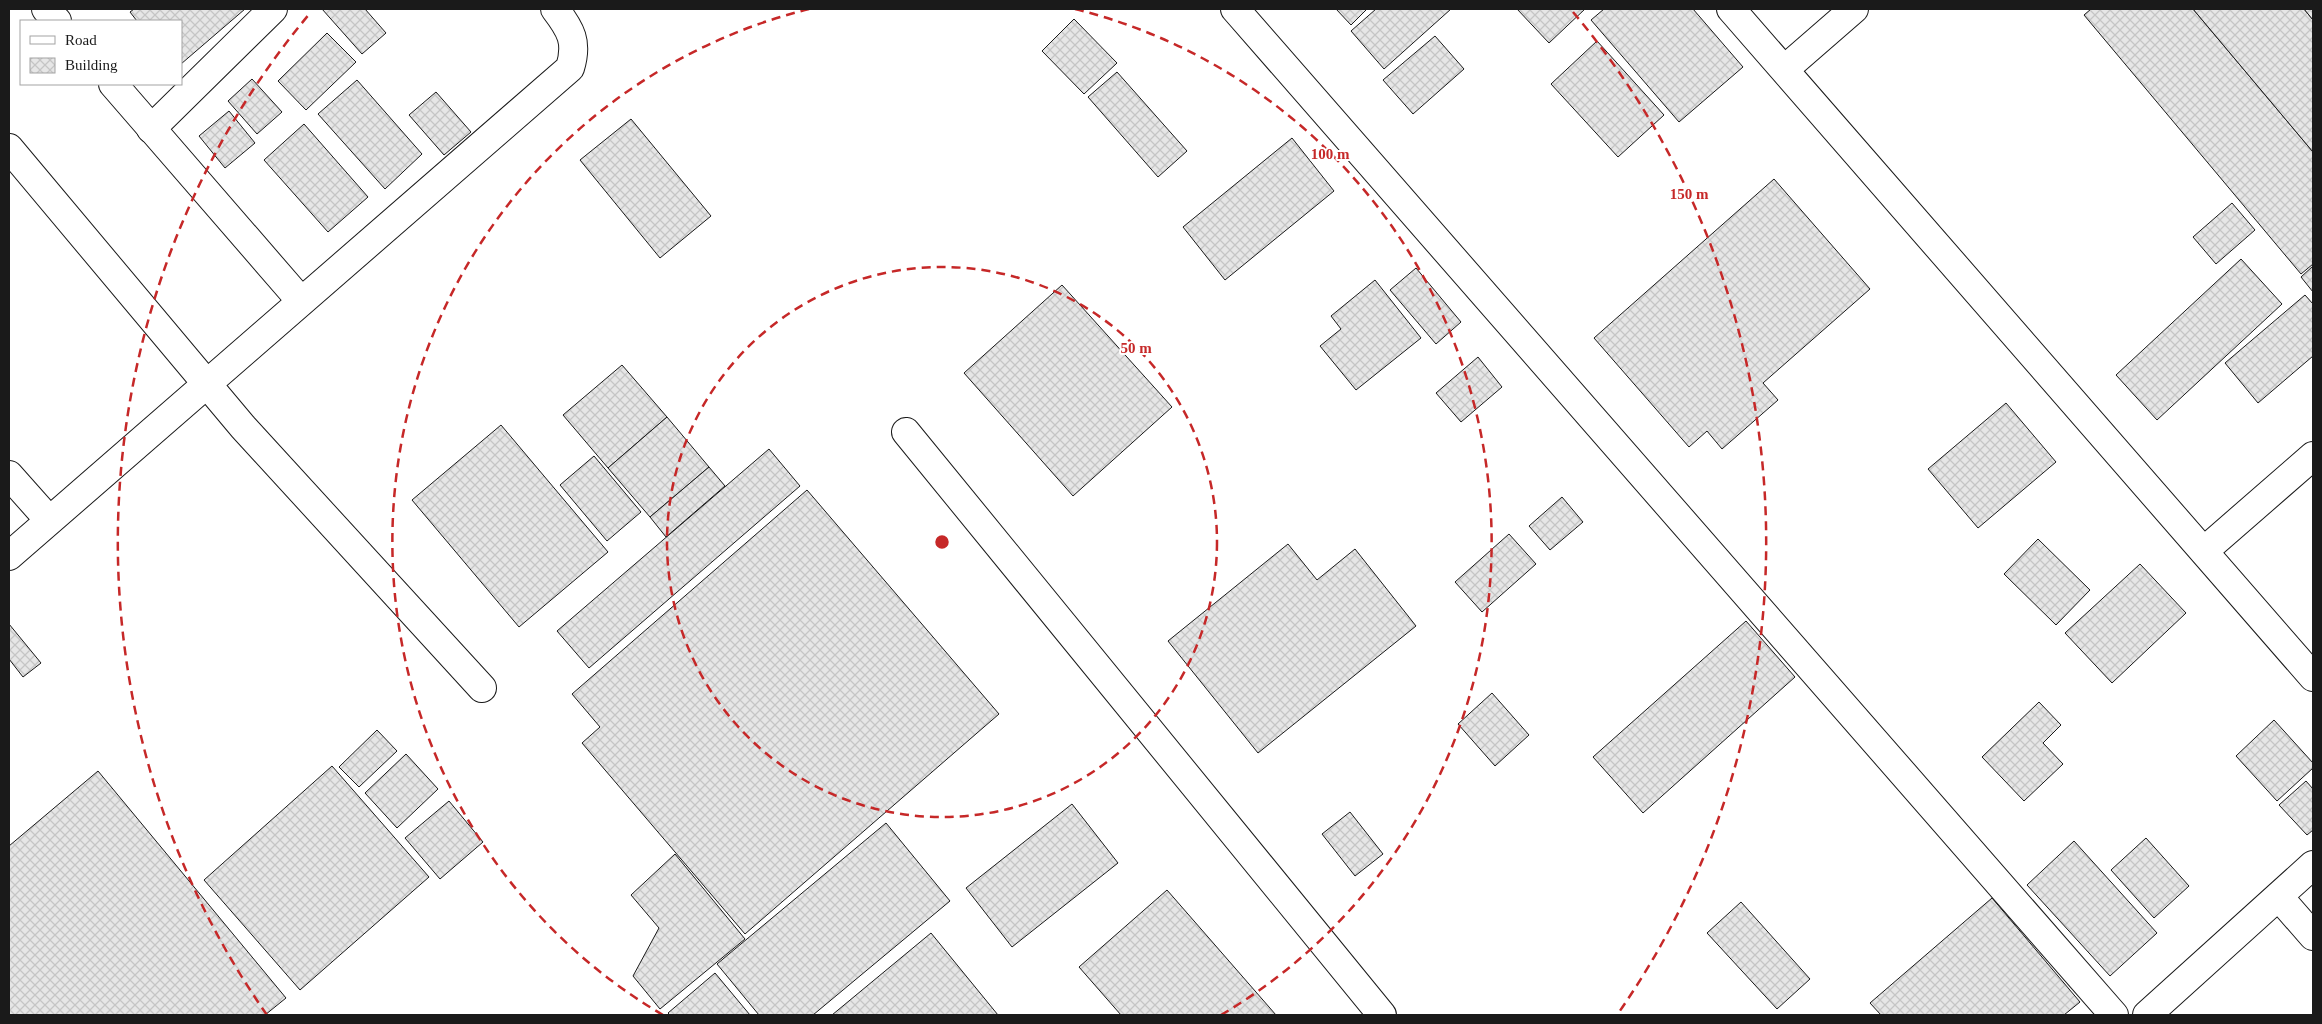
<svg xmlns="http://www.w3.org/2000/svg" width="2322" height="1024" font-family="Georgia,serif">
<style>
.building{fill:url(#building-cross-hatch);stroke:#1a1a1a}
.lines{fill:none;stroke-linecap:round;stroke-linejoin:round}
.minor-casing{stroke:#1a1a1a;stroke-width:30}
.minor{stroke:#fff;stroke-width:28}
.ring{fill:none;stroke:#c62828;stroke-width:2.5;stroke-dasharray:9 6}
.centre{fill:#c62828;stroke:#fff;stroke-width:2.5}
.ring-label{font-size:15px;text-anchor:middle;font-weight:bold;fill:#c62828;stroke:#fff;stroke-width:4;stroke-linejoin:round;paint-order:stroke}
</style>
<defs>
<pattern id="building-cross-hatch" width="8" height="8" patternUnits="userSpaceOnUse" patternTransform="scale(1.25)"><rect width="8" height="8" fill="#e6e6e6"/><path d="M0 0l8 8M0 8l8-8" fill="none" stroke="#c5c5c5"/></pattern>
</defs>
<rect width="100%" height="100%" fill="#fff"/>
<g class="building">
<path d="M134,9H245L181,64V21H137L130,12Z"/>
<path d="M322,9H365L386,33L362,54Z"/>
<path d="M1336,9H1367L1351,25Z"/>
<path d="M1376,9H1451L1384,69L1351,31Z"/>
<path d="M1517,9H1585L1549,43Z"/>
<path d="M1604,9H1693L1743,67L1679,122L1591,20Z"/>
<path d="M2091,9H2193L2313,152V264L2301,274L2084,15Z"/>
<path d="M2193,9H2304L2313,20V152Z"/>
<path d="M2304,9H2313V20Z"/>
<path d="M1074,19L1117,63L1084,94L1042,51Z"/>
<path d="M327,33L356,62L306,110L278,81Z"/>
<path d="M1435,36L1464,69L1413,114L1383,80Z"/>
<path d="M1597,41L1664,115L1618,157L1551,84Z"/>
<path d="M1117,72L1187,151L1158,177L1088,97Z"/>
<path d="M252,79L282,112L257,134L228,101Z"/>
<path d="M357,80L422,154L385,189L318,114Z"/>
<path d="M436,92L471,132L444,155L409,115Z"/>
<path d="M229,111L255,143L225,168L199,136Z"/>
<path d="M631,119L711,216L660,258L580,160Z"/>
<path d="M304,124L368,197L328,232L264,160Z"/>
<path d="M1292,138L1334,191L1225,280L1183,227Z"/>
<path d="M1774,179L1870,289L1763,383L1778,400L1722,449L1707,431L1689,447L1594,338Z"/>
<path d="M2232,203L2255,230L2216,264L2193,237Z"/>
<path d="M2241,259L2282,304L2157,420L2116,375Z"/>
<path d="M2313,266V292L2301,277Z"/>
<path d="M1416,268L1461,322L1436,344L1390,290Z"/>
<path d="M1375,280L1421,338L1356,390L1320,346L1341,329L1331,316Z"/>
<path d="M1062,285L1172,407L1073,496L964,373Z"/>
<path d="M2305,295L2313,304V356L2258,403L2225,363Z"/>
<path d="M1478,357L1502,387L1461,422L1436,393Z"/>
<path d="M622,365L667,417L608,468L563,415Z"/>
<path d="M2006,403L2056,462L1978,528L1928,469Z"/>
<path d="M667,417L709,467L650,517L608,468Z"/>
<path d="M501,425L608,552L519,627L412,500Z"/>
<path d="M769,449L800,486L589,668L557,631Z"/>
<path d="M594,456L641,512L607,541L560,485Z"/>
<path d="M709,467L725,486L666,537L650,517Z"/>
<path d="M807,490L999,714L745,934L582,743L600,727L572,694Z"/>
<path d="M1562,497L1583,522L1550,550L1529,526Z"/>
<path d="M1509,534L1536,564L1482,612L1455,582Z"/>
<path d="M2038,539L2090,590L2056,625L2004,574Z"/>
<path d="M1288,544L1317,580L1355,549L1416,626L1258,753L1168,641Z"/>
<path d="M2140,564L2186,613L2112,683L2065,633Z"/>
<path d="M1746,621L1795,677L1643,813L1593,757Z"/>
<path d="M9,624L41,663L23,677L9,659Z"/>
<path d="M1492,693L1529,735L1495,766L1458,724Z"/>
<path d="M2039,702L2061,725L2043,743L2063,764L2024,801L1982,757Z"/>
<path d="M2274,720L2313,763V768L2277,801L2236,756Z"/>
<path d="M377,730L397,751L359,787L339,767Z"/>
<path d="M406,754L438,789L397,828L365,793Z"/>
<path d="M332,766L429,877L300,990L204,880Z"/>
<path d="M98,771L286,998L265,1015H9V846Z"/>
<path d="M2306,781L2313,789V830L2307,835L2279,805Z"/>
<path d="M449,801L483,842L440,879L405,838Z"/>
<path d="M1072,804L1118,863L1012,947L966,888Z"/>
<path d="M1350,812L1383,854L1355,876L1322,834Z"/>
<path d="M886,823L950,901L813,1015H759L717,964Z"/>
<path d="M2146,838L2189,886L2154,918L2111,870Z"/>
<path d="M2074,841L2157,933L2110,976L2027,885Z"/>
<path d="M675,854L745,939L660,1009L633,976L659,928L631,895Z"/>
<path d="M1167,890L1276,1015H1121L1079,967Z"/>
<path d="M1992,898L2080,1002L2064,1015H1881L1870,1003Z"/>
<path d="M1741,902L1810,979L1777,1009L1707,933Z"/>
<path d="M931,933L998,1015H832Z"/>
<path d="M715,973L750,1015H670L668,1013Z"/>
</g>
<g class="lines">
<g class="minor-casing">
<g id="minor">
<path d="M46,9L57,21"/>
<path d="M1235,9L2114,1015"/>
<path d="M1731,9L2313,677"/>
<path d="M1785,69L1854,9"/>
<path d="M113,84L301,301"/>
<path d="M151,129L273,9"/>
<path d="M9,148L243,427L482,688"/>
<path d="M906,432L1382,1015"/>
<path d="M9,475L49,520"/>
<path d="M2204,551L2313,456"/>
<path d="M9,556L570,68C578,42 571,30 555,9"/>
<path d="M2279,897L2313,936"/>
<path d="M2147,1015L2313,865"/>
</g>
</g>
<use href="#minor" class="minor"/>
</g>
<g class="ring">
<circle cx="942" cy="542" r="275"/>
<path d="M663 1015A549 549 0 0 1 809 9M1075 9A549 549 0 0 1 1221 1015"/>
<path d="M267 1015A824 824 0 0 1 311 12M1573 12A824 824 0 0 1 1617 1015"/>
</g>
<circle cx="942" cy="542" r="8" class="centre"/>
<g class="ring-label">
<text x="1330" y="159">100 m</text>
<text x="1689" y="199">150 m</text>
<text x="1136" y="353">50 m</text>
</g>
<rect width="2322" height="1024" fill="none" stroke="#1a1a1a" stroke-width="20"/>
<rect x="20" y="20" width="162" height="65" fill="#ffffff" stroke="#a3a3a3"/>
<rect x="30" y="36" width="25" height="8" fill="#ffffff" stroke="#a3a3a3"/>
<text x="65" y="45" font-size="15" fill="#1a1a1a">Road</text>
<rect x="30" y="58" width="25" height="15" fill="url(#building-cross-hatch)" stroke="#a3a3a3"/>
<text x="65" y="70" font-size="15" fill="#1a1a1a">Building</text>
</svg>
